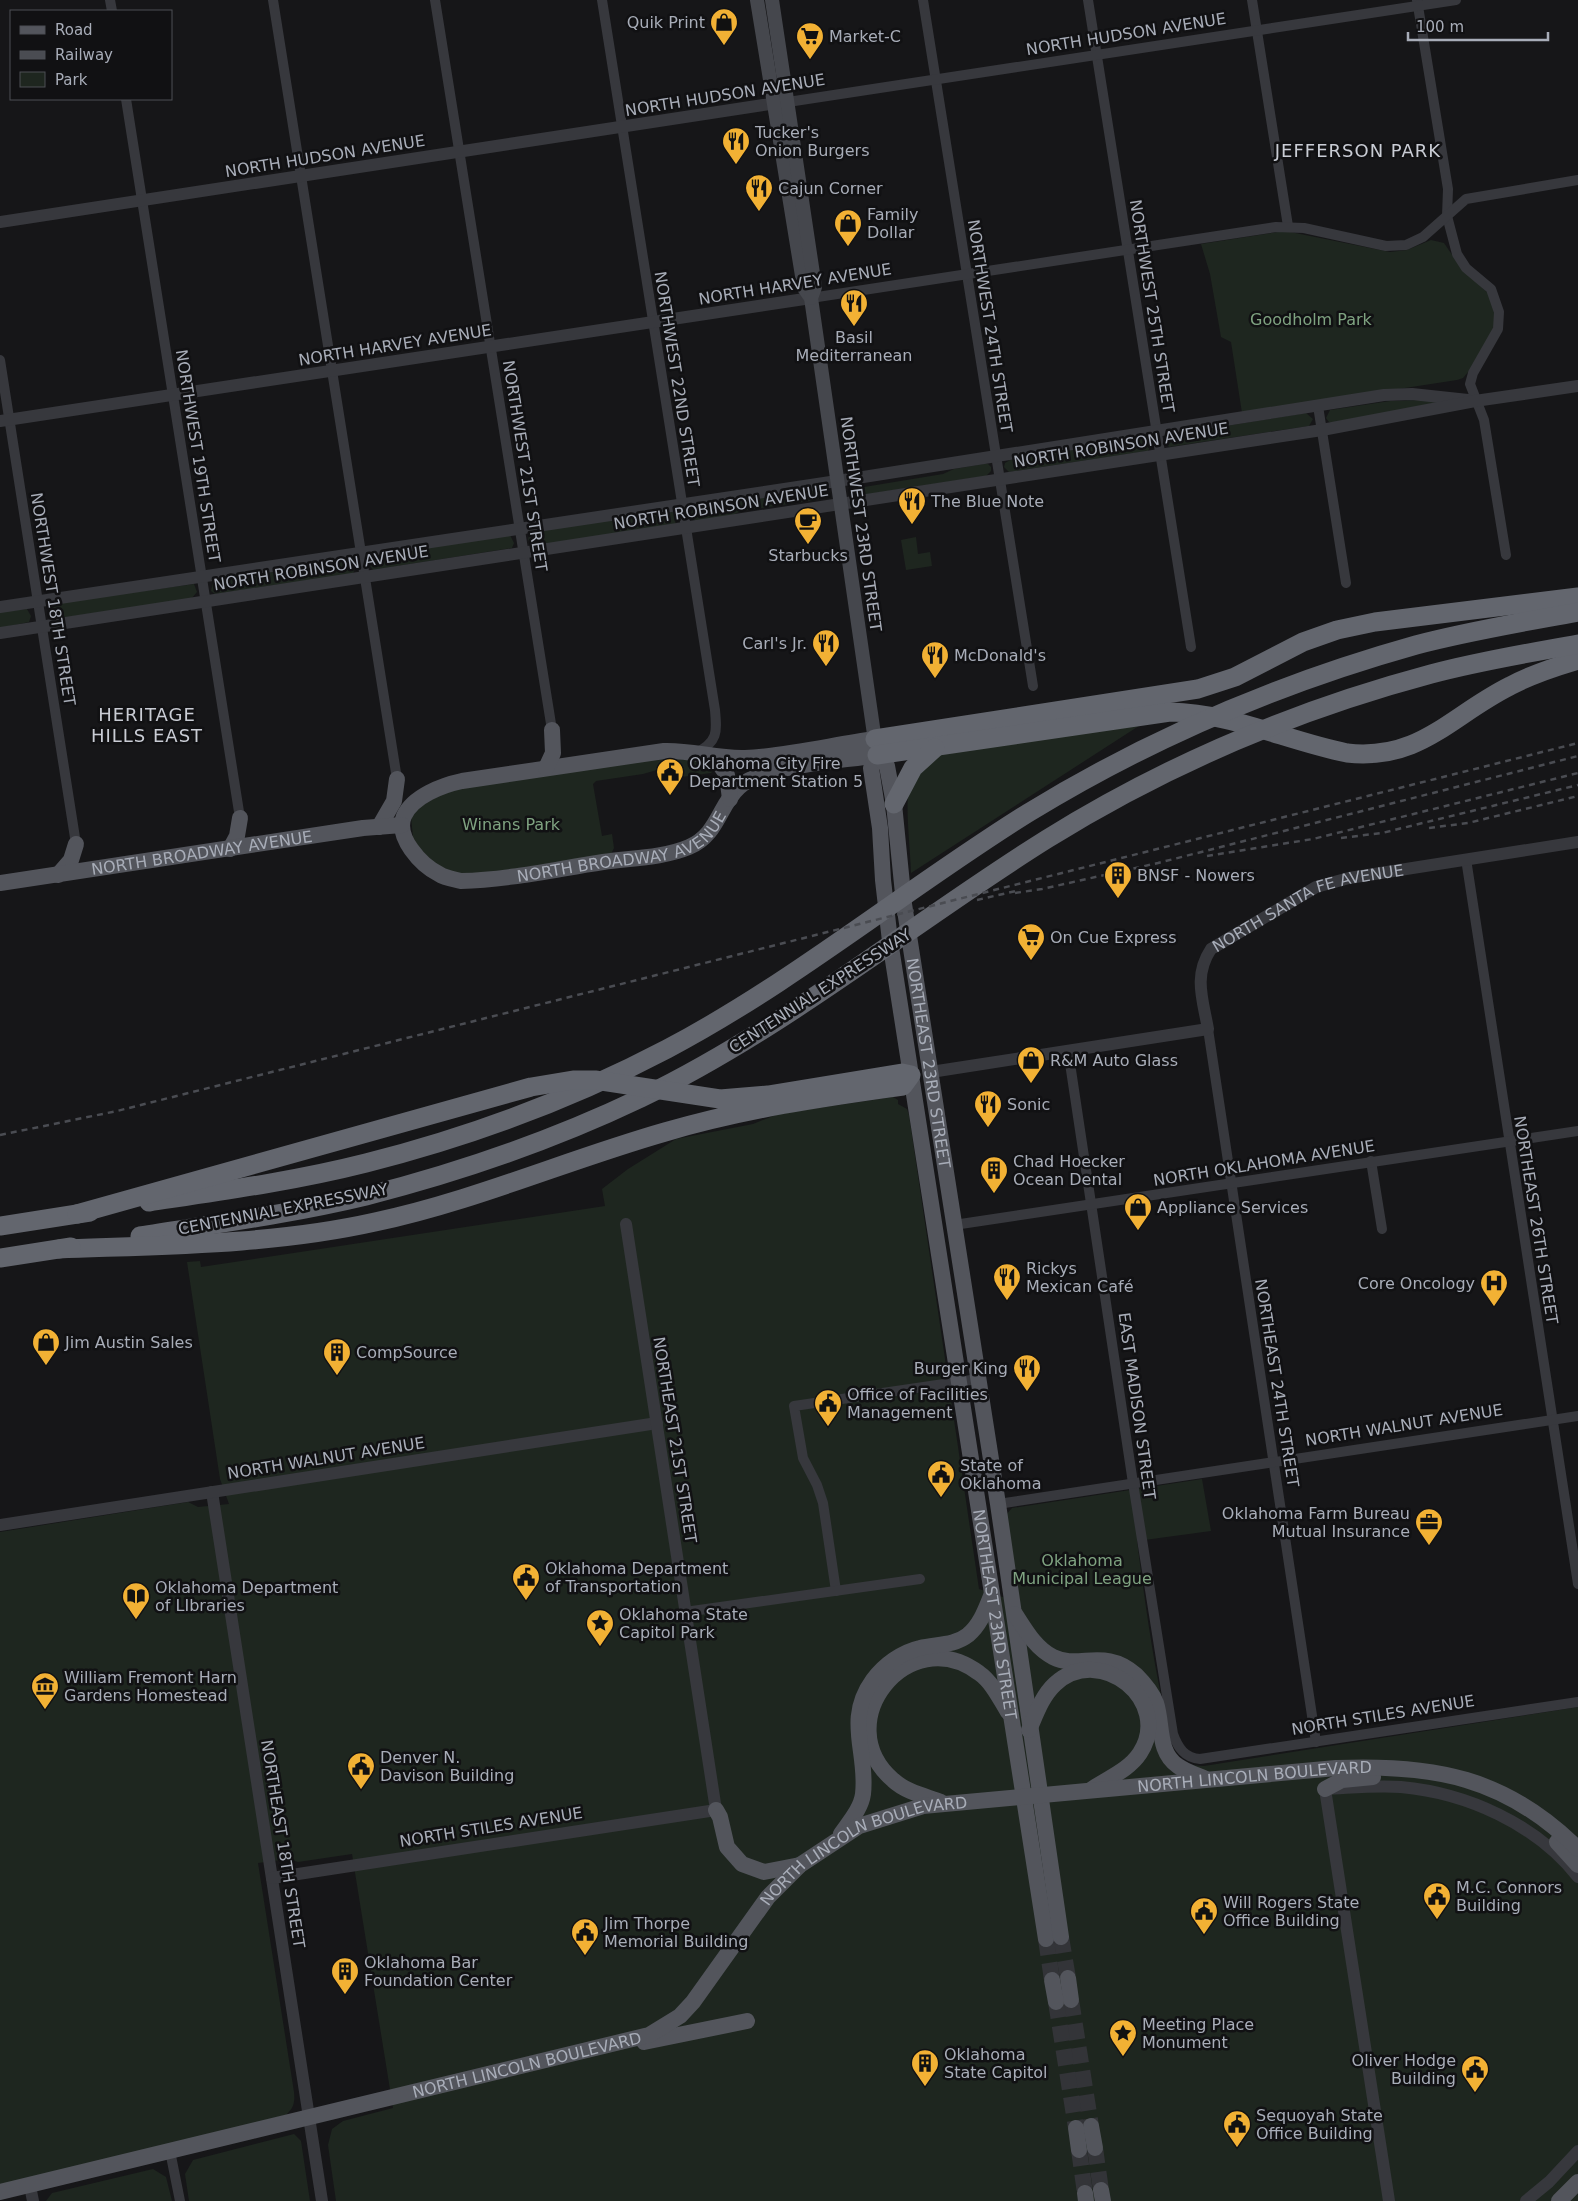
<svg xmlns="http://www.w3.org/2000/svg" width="1578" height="2201" font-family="'DejaVu Sans',sans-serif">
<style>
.green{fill:#1e261f}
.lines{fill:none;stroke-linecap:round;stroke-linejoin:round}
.primary-tunnel{stroke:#333438;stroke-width:16;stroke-dasharray:16 8;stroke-linecap:butt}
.minor{stroke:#37383d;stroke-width:10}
.tertiary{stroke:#37383d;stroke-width:12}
.secondary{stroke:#45474d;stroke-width:14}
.primary{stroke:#53555c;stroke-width:16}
.motorway{stroke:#63666e;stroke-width:19}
.rail{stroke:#4a4c52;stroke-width:2.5;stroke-dasharray:6 5;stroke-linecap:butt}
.labels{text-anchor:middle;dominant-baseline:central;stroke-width:5;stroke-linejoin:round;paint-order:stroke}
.poi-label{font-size:16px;fill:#a8adb8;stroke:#111113;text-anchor:start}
.street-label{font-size:16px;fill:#a8adb8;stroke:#111113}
.park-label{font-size:16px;fill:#7fa381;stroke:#111113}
.neighbourhood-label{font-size:18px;letter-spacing:1px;fill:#c9ccd4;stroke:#111113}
</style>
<rect width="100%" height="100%" fill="#161618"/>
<g class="green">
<path d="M1285,231L1390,252L1407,250L1431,240L1444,243L1461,268L1490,295L1493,301L1495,325L1474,365L1463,378L1457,380L1242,413L1231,342L1221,337L1210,274L1201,244Z"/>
<path d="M1425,400L1440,402L1334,423L1329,422L1326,418L1330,410L1390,401Z"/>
<path d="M1306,413L1313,419L1309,426L1169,447L1166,442L1170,435Z"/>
<path d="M1145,438L1149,439L1152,443L1148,451L1009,472L1004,467L1005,463L1010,460Z"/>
<path d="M983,464H988L991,467V471L986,476L862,495L859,491L864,487L943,474L954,469Z"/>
<path d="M821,488L826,489L827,494L816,500L741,511L727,518L696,522L691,515L692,510L697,506Z"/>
<path d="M671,510L677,515L675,524L534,546L528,540L530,532Z"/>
<path d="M510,535L514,543L512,548L373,570L370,566L373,556Z"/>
<path d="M916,537L918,554L930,552L932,566L906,570L901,540Z"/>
<path d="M351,559L355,567L353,574L215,594L211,591L213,581Z"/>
<path d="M194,584L197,592L191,599L54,619L50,614L51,606L56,603Z"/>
<path d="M27,609L31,616L29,622L0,628V612Z"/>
<path d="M1145,722L911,873C911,854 904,800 910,786C915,772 928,764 939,755Z"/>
<path d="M653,757H690L711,765L714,770L711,773L681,777L678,767L671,766L643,774L596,781L593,784L602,836L612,834L614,848L611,854L466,876L437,866L420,849L413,837L411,817L420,807L447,791Z"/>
<path d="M893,1097L898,1100V1104L907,1109L909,1115L979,1589L1020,1603L1006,1515L1012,1508L1202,1479L1211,1531L1137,1541C1144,1594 1151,1648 1162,1700C1166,1717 1165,1737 1175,1752C1182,1763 1192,1766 1204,1766L1578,1707V2201H336L328,2145L332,2129L343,2121L393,2108L352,1854L298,1862L288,1859L258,1863L294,2092C295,2102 294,2108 286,2115L0,2187V1532L188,1502L198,1507L229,1504L220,1479L187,1262L200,1261L201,1267L605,1206L602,1189L628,1169L676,1139L753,1124L778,1114Z"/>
<path d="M294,2134L301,2141L310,2201H189L185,2174L193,2160Z"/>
<path d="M153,2169L166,2177L172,2201H46L52,2193Z"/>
</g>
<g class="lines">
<g class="primary-tunnel">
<path d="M1061,1937L1068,1978"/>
<path d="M1046,1939L1052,1980"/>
<path d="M1071,2000L1091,2126"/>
<path d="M1056,2002L1076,2128"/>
<path d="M1095,2148L1101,2190"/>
<path d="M1079,2150L1085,2193"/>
</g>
<g class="minor">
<path d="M110,0L112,11"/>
<path d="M273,0L397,779"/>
<path d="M435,0L552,730"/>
<path d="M602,0L715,710C717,732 718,742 696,753"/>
<path d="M923,0L1033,686"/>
<path d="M1088,0L1191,647"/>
<path d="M1252,0L1288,226"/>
<path d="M1417,0L1448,189L1447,216L1457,254L1466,268L1491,289L1499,312L1498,329L1473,373L1470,384L1484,420L1506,555"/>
<path d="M126,99L240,818"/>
<path d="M788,102L1456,0"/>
<path d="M811,298L1276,227L1304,228L1386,246L1406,245L1423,237L1466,199L1578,180"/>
<path d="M0,360L76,844"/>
<path d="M1318,406L1346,583"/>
<path d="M1466,859L1578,1584"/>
<path d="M1208,1029L1316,1742"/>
<path d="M1068,1050L1133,1483L1173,1734C1178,1748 1185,1758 1200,1759L1578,1702"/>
<path d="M1371,1161L1382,1229"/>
<path d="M954,1225L1578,1131"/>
<path d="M998,1504L1578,1416"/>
<path d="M836,1591L823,1503L817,1485L803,1458L794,1406L978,1379"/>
<path d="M685,1612L920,1579"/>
<path d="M170,2151L180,2201"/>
</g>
<g class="tertiary">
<path d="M0,222L783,102"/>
<path d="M0,421L811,298"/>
<path d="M0,607L857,478L1384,395L1412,394L1468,400"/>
<path d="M0,633L1322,430L1475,401L1578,386"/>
<path id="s1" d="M931,1072L1208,1029C1203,1000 1193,976 1211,949L1316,887L1349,878L1578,842"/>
<path d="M212,1492L322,2201"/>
<path d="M0,1525L657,1423"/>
<path d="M272,1878L716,1810L626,1224"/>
<path d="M30,2186L33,2201"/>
<path d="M1389,2201L1325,1789C1350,1788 1376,1785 1401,1787C1467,1793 1536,1824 1578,1877"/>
<path d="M1526,2201L1549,2182L1578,2151"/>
</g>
<g class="secondary">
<path d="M757,0L804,288L811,298L876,748"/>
<path d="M772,0L815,287L811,298"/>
</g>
<g class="primary">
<path id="s2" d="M875,739C832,745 788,756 745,758C717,759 692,750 664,751L462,781C443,785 413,796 404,816C395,837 421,865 439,874C445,878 453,879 461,881C508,880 556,869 603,862C631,858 663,858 689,847C718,835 719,805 739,787C763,765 843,761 877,755"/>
<path id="s3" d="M877,755L871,768L880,828L883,880L890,941L1046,1939"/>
<path id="s4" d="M877,755L887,766L894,804L904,904L998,1504L1061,1937"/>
<path d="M715,758L727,775L730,799"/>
<path d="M546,768L553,753L552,730"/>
<path d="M379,827L394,801L397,779"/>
<path d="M230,849L237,836L240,818"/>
<path d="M58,875L71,860L76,844"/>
<path id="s5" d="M0,883L363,828L402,825"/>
<path d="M1015,1614C1025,1629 1035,1648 1053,1657C1079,1670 1105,1647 1136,1675C1144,1683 1152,1692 1156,1703C1163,1724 1157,1752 1178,1766C1186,1772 1197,1775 1206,1779"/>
<path d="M1029,1730C1036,1714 1042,1696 1055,1684C1101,1642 1173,1702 1140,1753C1129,1770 1108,1778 1092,1789"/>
<path d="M1325,1789L1342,1780L1373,1777"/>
<path d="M941,1802C925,1796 906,1792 893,1780C827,1723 908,1620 979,1673C992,1682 1000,1699 1008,1712"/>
<path d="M716,1810L720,1817L727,1847L742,1864L764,1872L800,1865"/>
<path d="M841,1834C849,1822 861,1809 863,1794C868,1752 844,1720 873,1680C884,1665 902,1652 920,1648C936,1644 954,1646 968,1635C980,1625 985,1611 991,1596"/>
<path d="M1557,1842L1578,1865"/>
<path d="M1068,1978L1071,2000"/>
<path d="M1052,1980L1056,2002"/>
<path d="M644,2042L747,2021"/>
<path d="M1091,2126L1095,2148"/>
<path d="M1076,2128L1079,2150"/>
<path d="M1101,2190L1103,2201"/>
<path id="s6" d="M0,2192L649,2035L680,2016L693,2002L768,1897L800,1865L859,1826L923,1806L1336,1768C1433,1764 1506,1777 1578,1849"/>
<path d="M1085,2193L1086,2201"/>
<path d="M1559,2201L1578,2182"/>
</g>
<g class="motorway">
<path d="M875,739L1198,689L1235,677L1303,642L1337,630L1375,622L1578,597"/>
<path d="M877,755L1170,712C1231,713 1287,741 1347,753C1420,761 1450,716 1510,686C1532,674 1554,667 1578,660"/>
<path d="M894,804L913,768L935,748"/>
<path d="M149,1202C222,1191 295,1181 366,1163C469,1137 572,1099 667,1049C794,982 906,889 1028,813C1149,739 1280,683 1416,645C1469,631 1524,622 1578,612"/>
<path d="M0,1226L90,1212"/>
<path d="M140,1236C215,1224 291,1214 366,1196C460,1172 553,1140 641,1098C786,1028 911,924 1047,839C1166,765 1296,710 1431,674C1479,661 1529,653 1578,644"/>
<path d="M59,1249C164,1245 272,1245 375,1222C474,1201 567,1160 665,1132C743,1109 823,1097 903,1086L911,1075L902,1073L768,1095L720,1099L595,1080H573L531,1087L77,1214"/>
<path d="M0,1258L71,1247"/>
</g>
<g class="rail">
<path d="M1429,828L1468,823L1578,796"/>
<path d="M1341,838L1382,833L1578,785"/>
<path d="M1207,856L1313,839L1578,773"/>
<path d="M1015,893L1042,889L1158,863L1578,756"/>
<path d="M977,900L1020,890"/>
<path d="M0,1135L117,1111L1578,743"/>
</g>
</g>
<defs>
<g id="shop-pin" transform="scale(1.4375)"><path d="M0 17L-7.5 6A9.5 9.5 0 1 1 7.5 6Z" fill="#f2b134" stroke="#111113"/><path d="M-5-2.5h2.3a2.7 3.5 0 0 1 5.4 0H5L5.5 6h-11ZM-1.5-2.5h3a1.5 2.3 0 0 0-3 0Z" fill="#111"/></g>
<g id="supermarket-pin" transform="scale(1.4375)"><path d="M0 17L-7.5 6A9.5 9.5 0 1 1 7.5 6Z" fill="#f2b134" stroke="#111113"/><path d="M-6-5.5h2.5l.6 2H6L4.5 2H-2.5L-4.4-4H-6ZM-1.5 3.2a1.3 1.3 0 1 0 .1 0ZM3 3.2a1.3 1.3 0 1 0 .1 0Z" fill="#111"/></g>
<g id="restaurant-pin" transform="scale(1.4375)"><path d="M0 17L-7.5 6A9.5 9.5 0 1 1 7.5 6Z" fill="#f2b134" stroke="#111113"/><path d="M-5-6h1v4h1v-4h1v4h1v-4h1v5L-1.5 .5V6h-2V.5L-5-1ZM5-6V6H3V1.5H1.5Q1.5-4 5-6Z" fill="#111"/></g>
<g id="cafe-pin" transform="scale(1.4375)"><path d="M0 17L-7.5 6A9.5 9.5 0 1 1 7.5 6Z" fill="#f2b134" stroke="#111113"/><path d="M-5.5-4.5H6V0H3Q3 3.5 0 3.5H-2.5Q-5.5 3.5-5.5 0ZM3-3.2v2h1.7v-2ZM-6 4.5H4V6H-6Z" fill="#111"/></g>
<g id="civic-pin" transform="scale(1.4375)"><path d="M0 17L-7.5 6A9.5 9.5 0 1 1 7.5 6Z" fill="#f2b134" stroke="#111113"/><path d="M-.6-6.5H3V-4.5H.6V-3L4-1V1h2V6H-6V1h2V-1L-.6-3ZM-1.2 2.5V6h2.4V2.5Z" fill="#111"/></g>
<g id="building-pin" transform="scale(1.4375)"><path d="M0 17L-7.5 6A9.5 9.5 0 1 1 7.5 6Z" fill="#f2b134" stroke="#111113"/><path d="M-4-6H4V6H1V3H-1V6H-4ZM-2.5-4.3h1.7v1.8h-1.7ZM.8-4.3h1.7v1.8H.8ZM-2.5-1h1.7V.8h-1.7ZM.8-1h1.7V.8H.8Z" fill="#111"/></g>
<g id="hospital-pin" transform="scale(1.4375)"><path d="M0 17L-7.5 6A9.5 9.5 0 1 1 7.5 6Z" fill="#f2b134" stroke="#111113"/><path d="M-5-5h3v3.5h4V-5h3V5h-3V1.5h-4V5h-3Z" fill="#111"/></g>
<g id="office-pin" transform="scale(1.4375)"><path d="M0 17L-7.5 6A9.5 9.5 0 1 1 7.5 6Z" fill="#f2b134" stroke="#111113"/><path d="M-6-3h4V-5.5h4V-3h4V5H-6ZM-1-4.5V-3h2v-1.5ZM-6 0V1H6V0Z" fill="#111"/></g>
<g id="library-pin" transform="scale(1.4375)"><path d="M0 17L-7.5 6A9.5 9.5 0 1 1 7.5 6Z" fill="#f2b134" stroke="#111113"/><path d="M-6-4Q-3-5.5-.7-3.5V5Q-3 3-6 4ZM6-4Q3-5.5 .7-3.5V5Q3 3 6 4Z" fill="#111"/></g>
<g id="sight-pin" transform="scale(1.4375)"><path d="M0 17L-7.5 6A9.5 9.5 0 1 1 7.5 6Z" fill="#f2b134" stroke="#111113"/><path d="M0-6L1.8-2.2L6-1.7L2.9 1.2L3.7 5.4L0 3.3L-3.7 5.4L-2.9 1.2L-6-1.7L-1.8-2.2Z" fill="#111"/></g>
<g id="museum-pin" transform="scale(1.4375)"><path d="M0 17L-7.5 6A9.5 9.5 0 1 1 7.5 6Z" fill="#f2b134" stroke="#111113"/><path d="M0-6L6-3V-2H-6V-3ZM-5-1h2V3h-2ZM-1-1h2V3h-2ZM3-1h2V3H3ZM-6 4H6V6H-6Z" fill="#111"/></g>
</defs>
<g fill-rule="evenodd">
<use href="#shop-pin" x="724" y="22"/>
<use href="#supermarket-pin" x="810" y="36"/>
<use href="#restaurant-pin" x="736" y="141"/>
<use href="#restaurant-pin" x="759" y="188"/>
<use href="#shop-pin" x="848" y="223"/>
<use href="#restaurant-pin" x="854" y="303"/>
<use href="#restaurant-pin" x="912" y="501"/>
<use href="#cafe-pin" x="808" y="521"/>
<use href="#restaurant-pin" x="826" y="643"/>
<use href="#restaurant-pin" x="935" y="655"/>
<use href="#civic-pin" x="670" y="772"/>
<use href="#building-pin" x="1118" y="875"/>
<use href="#supermarket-pin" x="1031" y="937"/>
<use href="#shop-pin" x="1031" y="1060"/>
<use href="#restaurant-pin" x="988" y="1104"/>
<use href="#building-pin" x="994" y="1170"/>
<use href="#shop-pin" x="1138" y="1207"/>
<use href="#restaurant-pin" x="1007" y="1277"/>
<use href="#hospital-pin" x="1494" y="1283"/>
<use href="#shop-pin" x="46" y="1342"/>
<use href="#building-pin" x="337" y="1352"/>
<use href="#restaurant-pin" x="1027" y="1368"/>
<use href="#civic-pin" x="828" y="1403"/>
<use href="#civic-pin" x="941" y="1474"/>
<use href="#office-pin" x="1429" y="1522"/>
<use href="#civic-pin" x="526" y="1577"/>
<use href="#library-pin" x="136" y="1596"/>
<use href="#sight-pin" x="600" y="1623"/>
<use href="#museum-pin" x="45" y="1686"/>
<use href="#civic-pin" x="361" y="1766"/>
<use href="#civic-pin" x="1437" y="1896"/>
<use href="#civic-pin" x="1204" y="1911"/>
<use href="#civic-pin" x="585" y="1932"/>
<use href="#building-pin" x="345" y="1971"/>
<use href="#sight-pin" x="1123" y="2033"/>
<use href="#building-pin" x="925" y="2063"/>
<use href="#civic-pin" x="1475" y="2069"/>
<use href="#civic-pin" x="1237" y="2124"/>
</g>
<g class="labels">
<g class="poi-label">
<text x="705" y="22" text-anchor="end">Quik Print</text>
<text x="829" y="36">Market-C</text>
<text x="755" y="132">Tucker's<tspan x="755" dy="18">Onion Burgers</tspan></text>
<text x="778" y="188">Cajun Corner</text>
<text x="867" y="214">Family<tspan x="867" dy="18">Dollar</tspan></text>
<text x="854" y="337" text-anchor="middle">Basil<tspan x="854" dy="18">Mediterranean</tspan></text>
<text x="931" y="501">The Blue Note</text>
<text x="808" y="555" text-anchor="middle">Starbucks</text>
<text x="807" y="643" text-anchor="end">Carl's Jr.</text>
<text x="954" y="655">McDonald's</text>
<text x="689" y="763">Oklahoma City Fire<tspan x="689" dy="18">Department Station 5</tspan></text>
<text x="1137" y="875">BNSF - Nowers</text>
<text x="1050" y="937">On Cue Express</text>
<text x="1050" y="1060">R&amp;M Auto Glass</text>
<text x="1007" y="1104">Sonic</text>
<text x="1013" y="1161">Chad Hoecker<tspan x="1013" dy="18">Ocean Dental</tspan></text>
<text x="1157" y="1207">Appliance Services</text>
<text x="1026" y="1268">Rickys<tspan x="1026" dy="18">Mexican Café</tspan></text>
<text x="1475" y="1283" text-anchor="end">Core Oncology</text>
<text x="65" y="1342">Jim Austin Sales</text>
<text x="356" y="1352">CompSource</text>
<text x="1008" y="1368" text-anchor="end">Burger King</text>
<text x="847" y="1394">Office of Facilities<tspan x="847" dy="18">Management</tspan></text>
<text x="960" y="1465">State of<tspan x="960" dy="18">Oklahoma</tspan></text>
<text x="1410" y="1513" text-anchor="end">Oklahoma Farm Bureau<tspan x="1410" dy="18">Mutual Insurance</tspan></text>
<text x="545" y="1568">Oklahoma Department<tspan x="545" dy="18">of Transportation</tspan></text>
<text x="155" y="1587">Oklahoma Department<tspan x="155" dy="18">of LIbraries</tspan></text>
<text x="619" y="1614">Oklahoma State<tspan x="619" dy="18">Capitol Park</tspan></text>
<text x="64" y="1677">William Fremont Harn<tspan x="64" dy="18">Gardens Homestead</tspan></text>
<text x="380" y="1757">Denver N.<tspan x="380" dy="18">Davison Building</tspan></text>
<text x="1456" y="1887">M.C. Connors<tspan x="1456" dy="18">Building</tspan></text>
<text x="1223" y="1902">Will Rogers State<tspan x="1223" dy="18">Office Building</tspan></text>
<text x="604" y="1923">Jim Thorpe<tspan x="604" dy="18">Memorial Building</tspan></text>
<text x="364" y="1962">Oklahoma Bar<tspan x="364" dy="18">Foundation Center</tspan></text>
<text x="1142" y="2024">Meeting Place<tspan x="1142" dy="18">Monument</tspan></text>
<text x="944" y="2054">Oklahoma<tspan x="944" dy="18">State Capitol</tspan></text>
<text x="1456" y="2060" text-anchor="end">Oliver Hodge<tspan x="1456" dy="18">Building</tspan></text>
<text x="1256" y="2115">Sequoyah State<tspan x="1256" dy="18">Office Building</tspan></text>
</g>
<g class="street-label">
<text transform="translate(1126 34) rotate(-9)">NORTH HUDSON AVENUE</text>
<text transform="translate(725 95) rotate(-9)">NORTH HUDSON AVENUE</text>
<text transform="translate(325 156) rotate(-9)">NORTH HUDSON AVENUE</text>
<text transform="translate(795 284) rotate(-9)">NORTH HARVEY AVENUE</text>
<text transform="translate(1152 306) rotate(81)">NORTHWEST 25TH STREET</text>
<text transform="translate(990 326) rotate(81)">NORTHWEST 24TH STREET</text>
<text transform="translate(395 345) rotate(-9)">NORTH HARVEY AVENUE</text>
<text transform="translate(677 379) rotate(81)">NORTHWEST 22ND STREET</text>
<text transform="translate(1121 445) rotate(-9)">NORTH ROBINSON AVENUE</text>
<text transform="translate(198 456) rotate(81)">NORTHWEST 19TH STREET</text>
<text transform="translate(525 466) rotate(81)">NORTHWEST 21ST STREET</text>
<text transform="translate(721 507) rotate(-9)">NORTH ROBINSON AVENUE</text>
<text transform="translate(861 524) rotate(82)">NORTHWEST 23RD STREET</text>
<text transform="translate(321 568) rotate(-9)">NORTH ROBINSON AVENUE</text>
<text transform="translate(53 599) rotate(81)">NORTHWEST 18TH STREET</text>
<text stroke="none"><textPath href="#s2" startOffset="751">NORTH BROADWAY AVENUE</textPath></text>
<text stroke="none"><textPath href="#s5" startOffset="204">NORTH BROADWAY AVENUE</textPath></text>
<text stroke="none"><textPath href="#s1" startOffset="470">NORTH SANTA FE AVENUE</textPath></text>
<text transform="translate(820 991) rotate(-33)">CENTENNIAL EXPRESSWAY</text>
<text stroke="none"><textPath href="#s4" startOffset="315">NORTHEAST 23RD STREET</textPath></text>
<text transform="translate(1264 1163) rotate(-9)">NORTH OKLAHOMA AVENUE</text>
<text transform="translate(283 1209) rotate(-11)">CENTENNIAL EXPRESSWAY</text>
<text transform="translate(1536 1220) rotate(81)">NORTHEAST 26TH STREET</text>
<text transform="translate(1277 1383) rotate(81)">NORTHEAST 24TH STREET</text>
<text transform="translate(1137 1406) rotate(82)">EAST MADISON STREET</text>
<text transform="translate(1404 1425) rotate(-9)">NORTH WALNUT AVENUE</text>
<text transform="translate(675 1440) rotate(81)">NORTHEAST 21ST STREET</text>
<text transform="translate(326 1458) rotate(-9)">NORTH WALNUT AVENUE</text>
<text stroke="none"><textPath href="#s3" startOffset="870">NORTHEAST 23RD STREET</textPath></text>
<text transform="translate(1383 1715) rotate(-9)">NORTH STILES AVENUE</text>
<text stroke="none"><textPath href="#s6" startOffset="1368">NORTH LINCOLN BOULEVARD</textPath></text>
<text transform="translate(491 1827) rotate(-9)">NORTH STILES AVENUE</text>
<text transform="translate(283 1844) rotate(81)">NORTHEAST 18TH STREET</text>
<text stroke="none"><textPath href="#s6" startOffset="962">NORTH LINCOLN BOULEVARD</textPath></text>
<text stroke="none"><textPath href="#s6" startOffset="542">NORTH LINCOLN BOULEVARD</textPath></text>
</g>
<g class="park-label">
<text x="1311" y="319">Goodholm Park</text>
<text x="511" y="824">Winans Park</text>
<text x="1082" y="1560">Oklahoma<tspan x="1082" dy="18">Municipal League</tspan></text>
</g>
<g class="neighbourhood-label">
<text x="1358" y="150">JEFFERSON PARK</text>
<text x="147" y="714">HERITAGE<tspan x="147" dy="21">HILLS EAST</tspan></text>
</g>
</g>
<rect x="10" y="10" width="162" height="90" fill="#111113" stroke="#4d4f55"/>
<rect x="20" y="26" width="25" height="8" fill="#53555c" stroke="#4d4f55"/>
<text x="55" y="35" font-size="15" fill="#a8adb8">Road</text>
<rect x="20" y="51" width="25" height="8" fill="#4a4c52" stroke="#4d4f55"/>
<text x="55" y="60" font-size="15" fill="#a8adb8">Railway</text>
<rect x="20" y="72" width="25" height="15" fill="#1e261f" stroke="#4d4f55"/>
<text x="55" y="85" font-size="15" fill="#a8adb8">Park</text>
<path d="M1408 32v8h140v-8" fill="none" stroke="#a8adb8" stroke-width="2.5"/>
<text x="1416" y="32" font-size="15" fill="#a8adb8" stroke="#111113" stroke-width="4" paint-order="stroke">100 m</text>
</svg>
